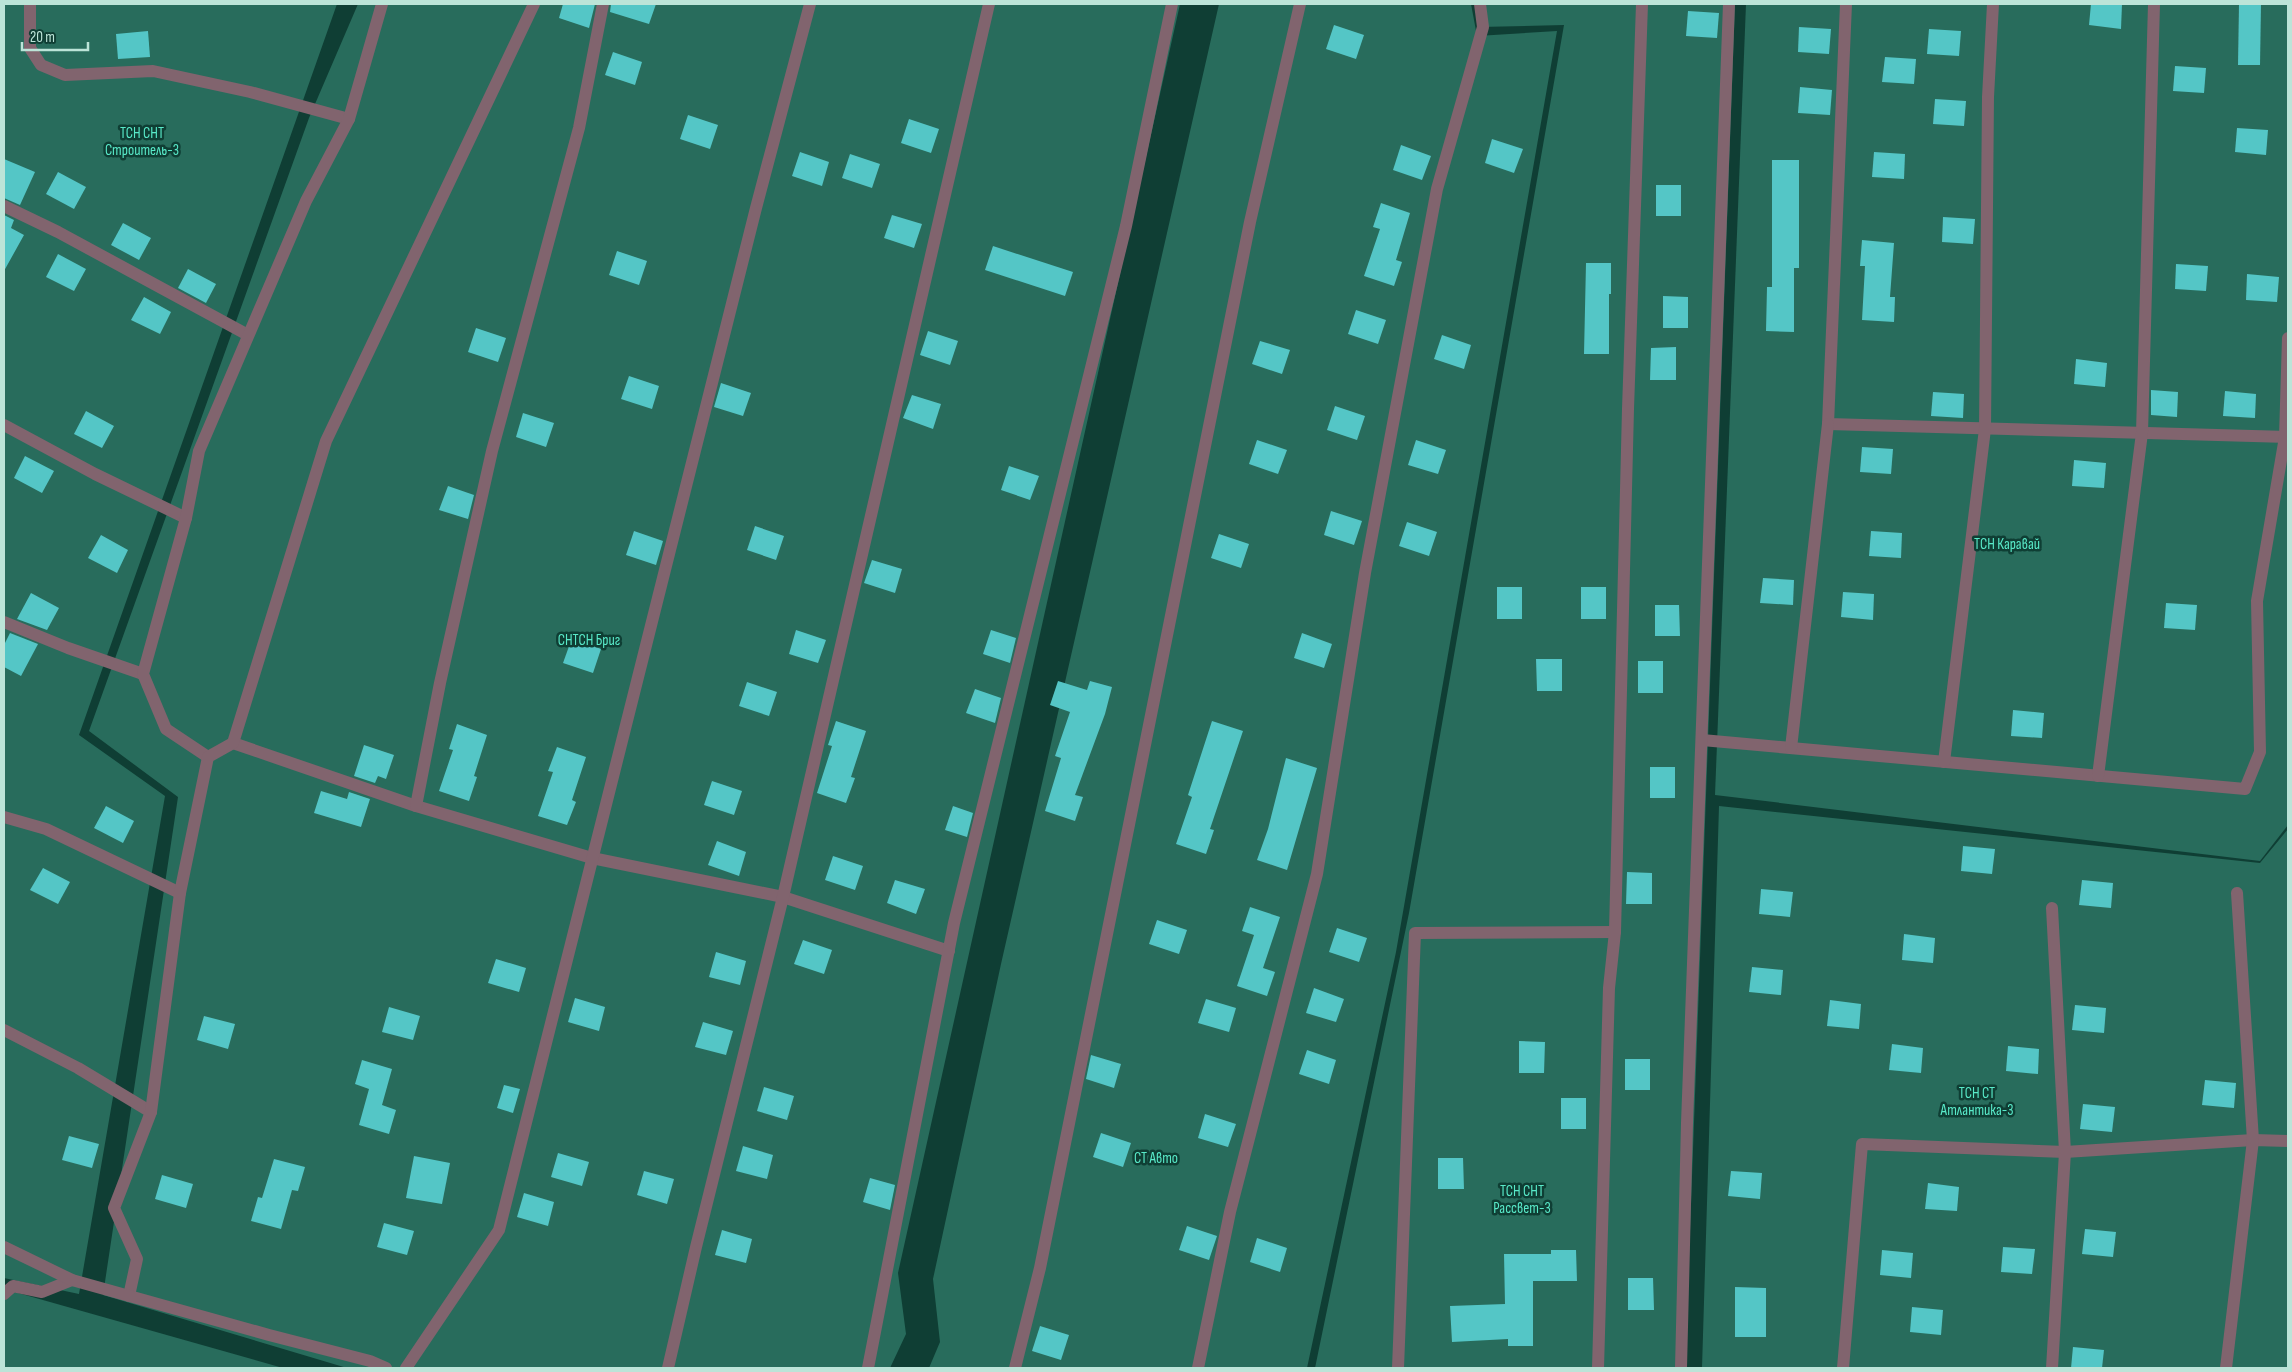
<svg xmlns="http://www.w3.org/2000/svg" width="2292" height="1372" font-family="'Sofia Sans Condensed',sans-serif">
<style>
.green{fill:#286c5c}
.building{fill:#54c6c6}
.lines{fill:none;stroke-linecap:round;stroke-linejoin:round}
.service{stroke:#81646e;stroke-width:12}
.minor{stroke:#81646e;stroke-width:12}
.labels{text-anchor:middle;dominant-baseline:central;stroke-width:5;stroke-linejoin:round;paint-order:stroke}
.park-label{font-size:15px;fill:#59eac9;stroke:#0f3e34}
</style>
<rect width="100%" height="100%" fill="#0f3e34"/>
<g class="green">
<path d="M4,4H337L79,735L165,796L79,1294L4,1278Z"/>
<path d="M358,4H1180L898,1273L906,1334L890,1368H347L103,1295L178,797L89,731L309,118Z"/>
<path d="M1219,4H1471L1477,36L1557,31L1396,952L1307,1368H929L940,1342L933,1279L1001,964Z"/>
<path d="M1475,4H1735L1685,1368H1315L1409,913L1564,25L1479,27Z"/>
<path d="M1746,4H2288V825L2260,861L1715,795Z"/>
<path d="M1719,806L2260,863L2288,829V1368H1702Z"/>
<path d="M4,1289L283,1368H4Z"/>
</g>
<g class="building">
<path d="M563,4H595L589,28L559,18Z"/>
<path d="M611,4H656L649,24L610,12Z"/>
<path d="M2091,4H2122L2121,29L2089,25Z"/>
<path d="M2239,4H2261L2260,65H2238Z"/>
<path d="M1688,11L1719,13L1717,38L1686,36Z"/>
<path d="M1334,25L1364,35L1356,59L1326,49Z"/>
<path d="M1799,27L1831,29L1829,54L1798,52Z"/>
<path d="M1929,29L1961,31L1959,56L1927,54Z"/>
<path d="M148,31L150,57L118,59L116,34Z"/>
<path d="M613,52L642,62L635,85L605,75Z"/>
<path d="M1885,57L1916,59L1914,84L1882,82Z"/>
<path d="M2175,66L2206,68L2204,93L2173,91Z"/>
<path d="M1800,87L1832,90L1830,115L1798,113Z"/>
<path d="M1935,99L1966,101L1964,126L1933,124Z"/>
<path d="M688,115L718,125L710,149L680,139Z"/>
<path d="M909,119L939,129L931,153L901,143Z"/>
<path d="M2237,128L2268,130L2266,155L2235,152Z"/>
<path d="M1492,139L1523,149L1514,173L1485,163Z"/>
<path d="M1401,145L1431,156L1422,180L1393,170Z"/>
<path d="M800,152L829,162L822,186L792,176Z"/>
<path d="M1874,152L1905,154L1904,179L1872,177Z"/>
<path d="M850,154L880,164L872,188L842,178Z"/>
<path d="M4,159L35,172L20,205L4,198Z"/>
<path d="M1772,160H1799V268H1794V332L1766,331L1767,287H1772Z"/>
<path d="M58,172L86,187L74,209L46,194Z"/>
<rect x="1656" y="185" width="25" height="31"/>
<path d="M1381,203L1410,213L1396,260L1402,262L1394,286L1364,276L1380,229L1373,227Z"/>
<path d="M4,215L14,220L11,228L24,235L4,271Z"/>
<path d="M892,215L922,224L914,248L884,238Z"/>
<path d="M1943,217L1975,219L1973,244L1942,242Z"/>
<path d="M123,223L151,238L139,260L111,245Z"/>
<path d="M1862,240L1894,243L1890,297H1895L1894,322L1862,320L1865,266H1860Z"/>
<path d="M993,246L1073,272L1065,296L985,270Z"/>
<path d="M617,251L647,261L639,285L609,275Z"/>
<path d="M58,254L86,269L74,291L46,277Z"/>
<path d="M1586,263H1611V294H1609V354H1584Z"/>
<path d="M2176,264L2208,266L2206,291L2175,289Z"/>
<path d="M188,269L216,284L206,303L178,288Z"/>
<path d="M2247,274L2279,277L2277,302L2246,300Z"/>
<path d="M1663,296L1688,297V328H1663Z"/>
<path d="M144,297L171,312L160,334L131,320Z"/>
<path d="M1356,310L1386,320L1378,344L1348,334Z"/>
<path d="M476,328L506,338L498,362L468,352Z"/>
<path d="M928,331L958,341L950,365L920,355Z"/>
<path d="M1442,335L1471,345L1464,369L1434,359Z"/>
<path d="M1260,341L1290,350L1282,374L1252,364Z"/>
<path d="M1676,347V380H1650L1651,348Z"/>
<path d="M2076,359L2107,363L2105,387L2074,384Z"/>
<path d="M629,376L659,386L652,409L621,399Z"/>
<path d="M721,383L751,393L743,416L714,407Z"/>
<path d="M2151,390L2178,392L2177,417L2151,415Z"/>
<path d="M2225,391L2256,394L2255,418L2223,416Z"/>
<path d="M1933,392L1964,394L1963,418L1931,416Z"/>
<path d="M912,395L941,404L933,429L903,418Z"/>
<path d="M1335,406L1365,416L1357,440L1327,430Z"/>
<path d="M86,411L114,426L102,448L74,434Z"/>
<path d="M523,413L554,423L546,447L516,437Z"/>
<path d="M1257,440L1287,450L1278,474L1249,464Z"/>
<path d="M1416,440L1446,450L1438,474L1408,465Z"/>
<path d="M1862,447L1893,449L1891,474L1860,472Z"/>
<path d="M25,456L54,471L42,493L14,478Z"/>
<path d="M2074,460L2106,463L2104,488L2072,486Z"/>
<path d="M1009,466L1039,476L1030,500L1001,490Z"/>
<path d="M448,486L474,495L468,519L439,510Z"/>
<path d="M1331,511L1362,521L1354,545L1324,535Z"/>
<path d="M1407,522L1437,532L1429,556L1399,546Z"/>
<path d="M755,526L784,536L776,560L747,550Z"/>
<path d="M634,531L663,541L656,565L626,555Z"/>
<path d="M1871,531L1902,533L1901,558L1869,556Z"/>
<path d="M1219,534L1249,544L1241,568L1211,558Z"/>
<path d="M101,535L128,550L117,573L88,558Z"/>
<path d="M872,560L902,569L895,593L864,583Z"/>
<path d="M1763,578L1794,580L1793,605L1760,603Z"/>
<rect x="1497" y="587" width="25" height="32"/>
<rect x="1581" y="587" width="25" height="32"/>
<path d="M1843,592L1874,594L1873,620L1841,617Z"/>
<path d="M31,593L59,608L47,630L17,619Z"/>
<path d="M2166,603L2197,605L2195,630L2164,628Z"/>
<path d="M1655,605H1679L1680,636H1655Z"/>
<path d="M796,630L826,640L818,663L789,654Z"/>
<path d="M991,630L1016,638L1010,663L983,654Z"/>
<path d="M10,633L38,644L21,676L4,667V645Z"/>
<path d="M1302,633L1332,644L1324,668L1294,658Z"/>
<path d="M572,638L601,649L593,673L563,663Z"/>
<path d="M1536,659H1562V691H1537Z"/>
<rect x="1638" y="661" width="25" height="32"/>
<path d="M1058,681L1087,690L1090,681L1112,687L1105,714L1075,795L1083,797L1075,821L1045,811L1061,758L1055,756L1070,712L1050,705Z"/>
<path d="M747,682L777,692L769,716L739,706Z"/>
<path d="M975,689L1001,698L995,723L966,713Z"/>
<path d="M2013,710L2044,713L2042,738L2011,736Z"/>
<path d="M836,721L866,731L851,777L855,778L846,803L817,793L832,746L828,745Z"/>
<path d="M1212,721L1243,731L1210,829L1214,830L1206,854L1176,844L1192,797L1188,795Z"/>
<path d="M457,724L487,735L474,776L477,777L469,801L439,791L453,750L449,749Z"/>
<path d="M364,745L394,755L386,779L378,776L375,783L354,776Z"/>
<path d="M557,747L586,757L572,800L576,802L567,825L538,816L553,772L548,771Z"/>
<path d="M1286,758L1317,768L1287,870L1257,860L1268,829Z"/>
<rect x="1650" y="767" width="25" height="31"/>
<path d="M712,781L742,791L734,815L704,805Z"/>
<path d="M321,791L347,799L349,792L370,799L361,827L314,813Z"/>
<path d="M106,806L134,821L123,843L94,828Z"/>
<path d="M953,806L973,813L967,837L945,830Z"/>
<path d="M717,841L746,852L739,876L708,865Z"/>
<path d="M1963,846L1995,849L1992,874L1961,871Z"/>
<path d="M833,856L863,866L855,890L825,880Z"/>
<path d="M43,868L70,882L58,904L30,890Z"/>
<path d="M1627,872L1652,873V904H1626Z"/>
<path d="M895,880L925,889L916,914L887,903Z"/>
<path d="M2082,880L2113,883L2111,908L2079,905Z"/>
<path d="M1761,889L1793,892L1790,917L1759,914Z"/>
<path d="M1250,907L1280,917L1263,968L1275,972L1267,996L1237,986L1254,935L1242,931Z"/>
<path d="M1157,920L1187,930L1179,954L1149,944Z"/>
<path d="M1337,928L1367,938L1359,962L1329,952Z"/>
<path d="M1904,934L1935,938L1933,963L1902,960Z"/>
<path d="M803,940L832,950L824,974L794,964Z"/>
<path d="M716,952L746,961L740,985L709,977Z"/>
<path d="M496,959L526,968L519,992L488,983Z"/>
<path d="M1752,967L1783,970L1781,995L1749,992Z"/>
<path d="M1314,988L1344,999L1336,1022L1306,1013Z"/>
<path d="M575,998L605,1007L599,1031L568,1022Z"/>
<path d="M1206,999L1236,1008L1229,1032L1198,1023Z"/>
<path d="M1830,1000L1861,1004L1859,1029L1827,1026Z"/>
<path d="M2075,1005L2106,1008L2104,1033L2072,1030Z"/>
<path d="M389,1007L420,1016L413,1040L382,1032Z"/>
<path d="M204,1016L235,1024L228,1049L197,1040Z"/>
<path d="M703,1022L733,1031L726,1055L695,1047Z"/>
<path d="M1519,1041L1545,1042L1544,1073H1519Z"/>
<path d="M1892,1044L1923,1048L1921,1073L1889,1070Z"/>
<path d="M2008,1046L2039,1049L2038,1074L2006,1071Z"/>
<path d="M1307,1050L1336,1060L1329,1084L1299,1074Z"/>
<path d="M1091,1055L1121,1064L1114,1088L1086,1079Z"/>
<rect x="1625" y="1059" width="25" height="31"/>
<path d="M362,1060L392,1069L382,1105L396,1110L389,1134L359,1125L369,1089L355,1084Z"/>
<path d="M2205,1080L2236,1083L2234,1108L2202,1105Z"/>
<path d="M504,1085L520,1089L513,1113L497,1108Z"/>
<path d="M764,1087L794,1096L787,1120L757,1111Z"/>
<rect x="1561" y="1098" width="25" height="31"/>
<path d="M2083,1104L2115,1107L2112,1132L2080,1129Z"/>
<path d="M1205,1114L1236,1124L1228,1147L1198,1138Z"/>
<path d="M1101,1133L1131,1143L1123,1167L1093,1157Z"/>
<path d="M69,1136L99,1144L92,1168L62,1160Z"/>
<path d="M743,1146L773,1155L767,1179L736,1171Z"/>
<path d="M558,1153L589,1162L582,1186L551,1177Z"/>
<path d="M414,1156L450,1163L442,1204L406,1198Z"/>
<path d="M1438,1158H1463L1464,1189H1438Z"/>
<path d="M274,1159L305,1167L298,1191L292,1190L281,1229L251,1221L258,1197L262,1198Z"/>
<path d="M644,1171L674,1179L667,1204L637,1195Z"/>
<path d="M1731,1171L1762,1173L1760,1199L1728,1196Z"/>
<path d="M162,1175L193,1184L186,1208L155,1199Z"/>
<path d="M870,1178L895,1185L890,1210L863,1202Z"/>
<path d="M1928,1183L1959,1187L1957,1211L1925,1209Z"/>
<path d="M524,1193L554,1202L548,1226L517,1217Z"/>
<path d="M384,1223L414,1231L407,1255L377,1247Z"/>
<path d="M1187,1226L1217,1236L1209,1260L1179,1250Z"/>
<path d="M2085,1229L2116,1232L2113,1257L2082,1254Z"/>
<path d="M722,1230L752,1239L746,1263L715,1255Z"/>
<path d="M1257,1238L1287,1248L1280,1272L1250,1262Z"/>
<path d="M2003,1247L2035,1249L2032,1274L2001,1272Z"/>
<path d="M1551,1250H1576L1577,1281H1533V1346H1508V1339L1452,1342L1450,1306L1505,1304L1504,1254H1551Z"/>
<path d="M1882,1250L1913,1253L1911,1278L1880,1275Z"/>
<path d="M1628,1278H1653L1654,1310H1628Z"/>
<path d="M1735,1287L1766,1288V1337H1735Z"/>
<path d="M1912,1307L1943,1310L1941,1335L1910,1332Z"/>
<path d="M1040,1326L1069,1335L1061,1360L1032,1351Z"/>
<path d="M2073,1347L2104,1350L2102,1368H2071Z"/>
</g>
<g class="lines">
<g class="service">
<path d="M30,4V48L41,65L65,75L153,71L250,92L349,119"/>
<path d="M1846,4L1828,424L2288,437"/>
<path d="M4,206L58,232L248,335"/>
<path d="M4,425L95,474L186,518"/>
<path d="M4,622L68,648L143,674"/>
<path d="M1702,740L2245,789L2260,752L2257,601L2285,437L2288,338"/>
<path d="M233,743L416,806L592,858L783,897L949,951"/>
<path d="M1791,748L1828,424"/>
<path d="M208,757L166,729L143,674L186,518L199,451L306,201L349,119L382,4"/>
<path d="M1944,762L1985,429L1988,97L1993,4"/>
<path d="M2098,776L2142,433L2154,4"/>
<path d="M416,806L440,683L492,451L579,128L603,4"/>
<path d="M4,817L46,829L180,893"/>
<path d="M4,1030L78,1068L151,1112"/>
<path d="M4,1294L13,1286L42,1292L72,1280"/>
<path d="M129,1296L137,1259L114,1208L151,1112L180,893L208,757L233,743L326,441L534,4"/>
<path d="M406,1368L499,1230L756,208L810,4"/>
<path d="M668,1368L696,1247L783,897L989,4"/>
<path d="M868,1368L954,923L1126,226L1172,4"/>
<path d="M1015,1368L1040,1268L1250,222L1300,4"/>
<path d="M1198,1368L1230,1212L1317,874L1365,573L1437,189L1483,27L1480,4"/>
<path d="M1398,1368L1415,933L1615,932"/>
<path d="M1598,1368L1609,988L1615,932L1628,409L1642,4"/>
<path d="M1681,1368L1687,1123L1729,4"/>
<path d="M1843,1368L1862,1144L2065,1152L2253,1140L2288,1141"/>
<path d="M2052,1368L2065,1152L2052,908"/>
<path d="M2226,1368L2253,1140L2237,893"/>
</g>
<path class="minor" d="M4,1247L72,1280L269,1335L370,1361L386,1368"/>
</g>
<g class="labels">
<g class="park-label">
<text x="142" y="133">ТСН СНТ<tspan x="142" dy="17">Строитель-3</tspan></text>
<text x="2007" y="544">ТСН Каравай</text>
<text x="589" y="640">СНТСН Бриг</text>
<text x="1977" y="1093">ТСН СТ<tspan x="1977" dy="17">Атлантика-3</tspan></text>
<text x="1156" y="1158">СТ Авто</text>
<text x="1522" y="1191">ТСН СНТ<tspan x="1522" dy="17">Рассвет-3</tspan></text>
</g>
</g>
<rect width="2292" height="1372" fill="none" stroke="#bce4d8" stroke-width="10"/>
<path d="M22 42v8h66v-8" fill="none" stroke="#bce4d8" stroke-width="2.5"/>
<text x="30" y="42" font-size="15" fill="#bce4d8" stroke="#0f3e34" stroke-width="4" paint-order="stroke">20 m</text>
</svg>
